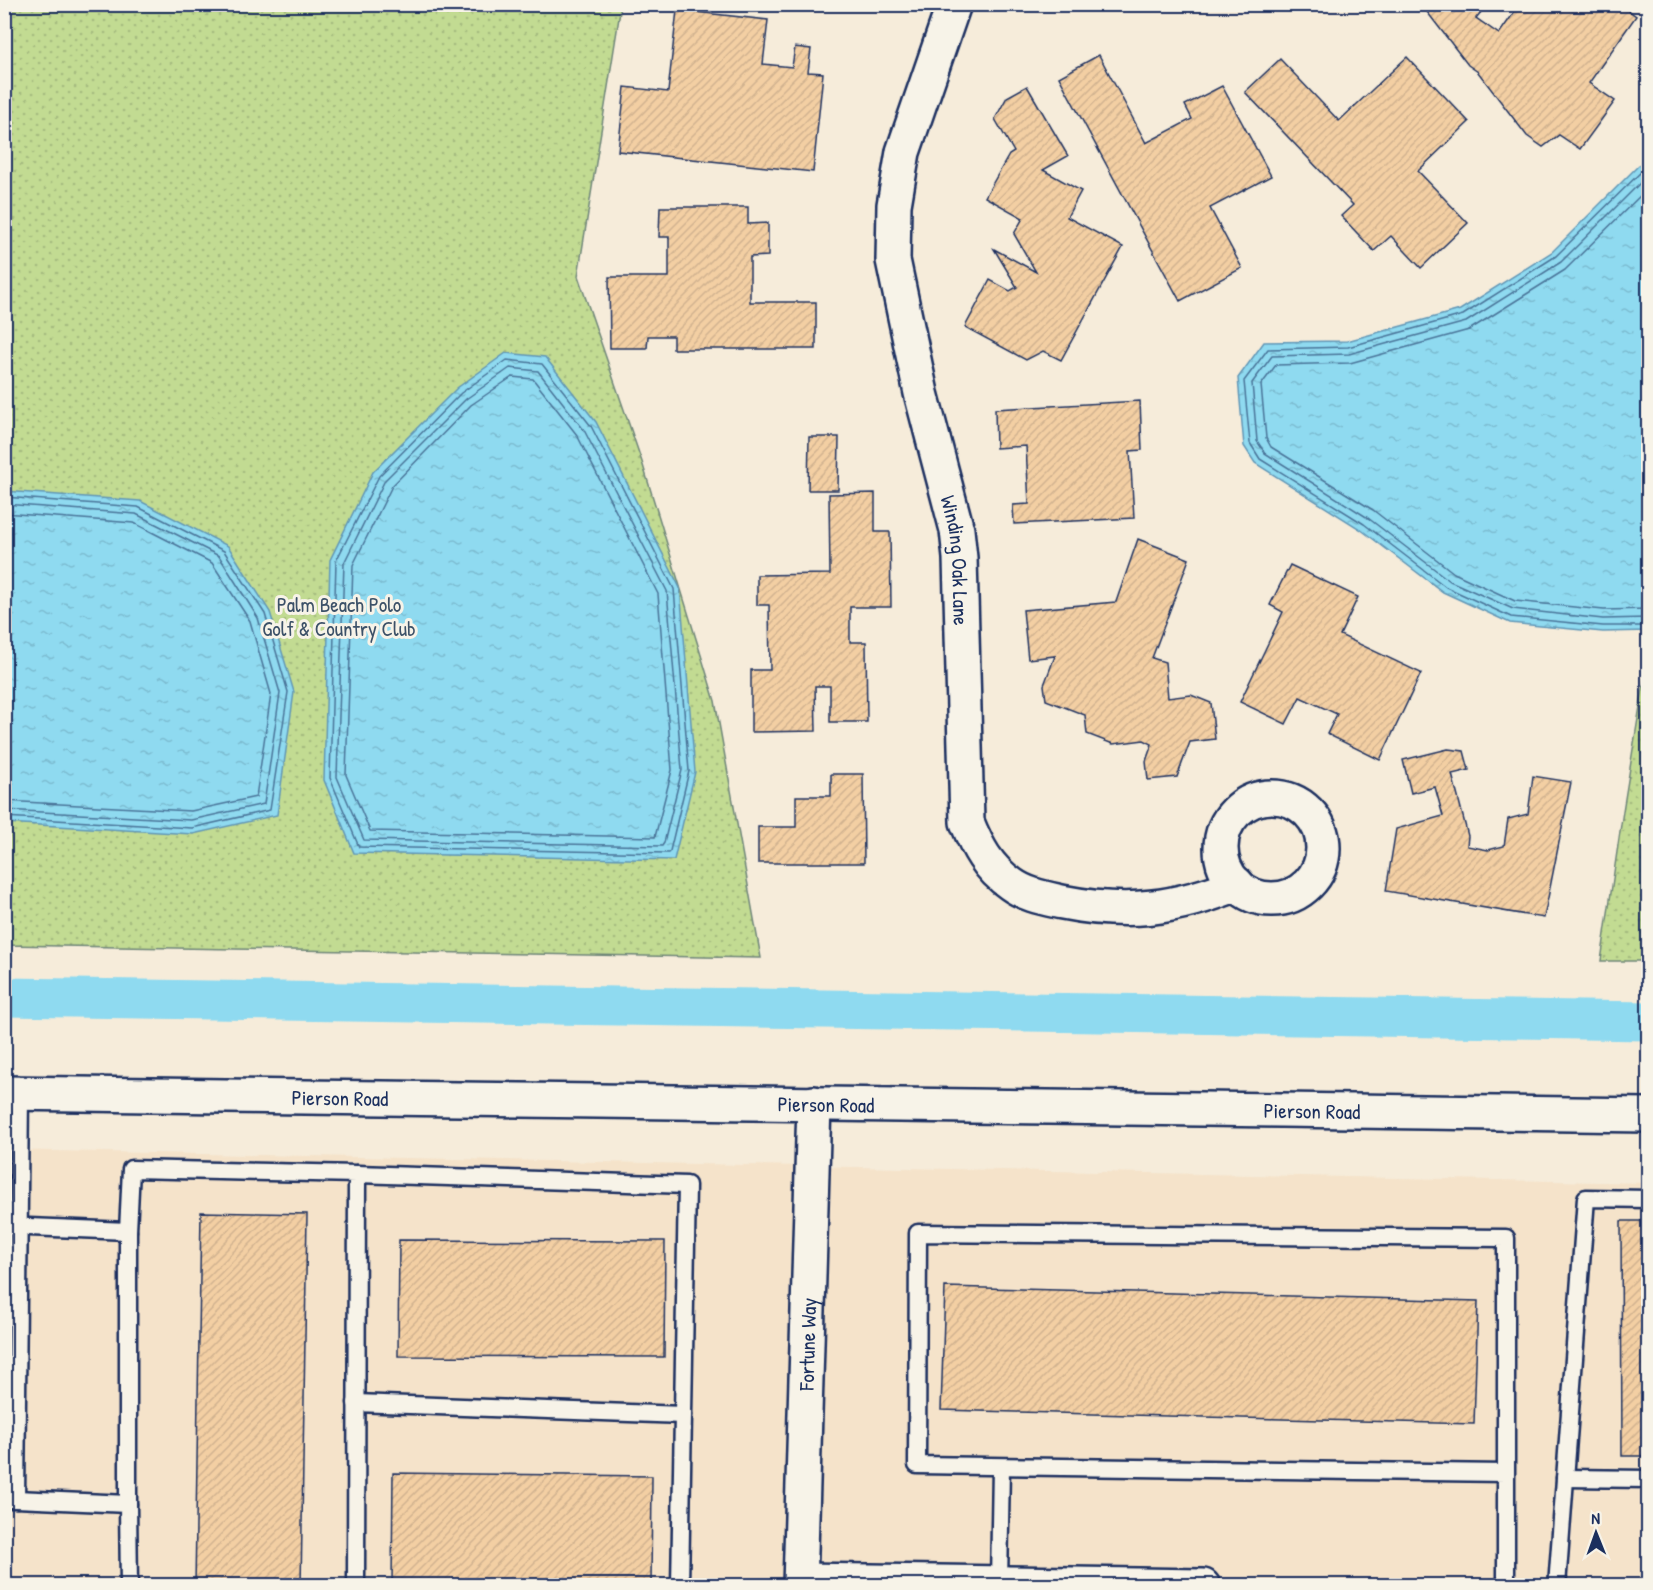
<svg xmlns="http://www.w3.org/2000/svg" width="1653" height="1590" font-family="'Patrick Hand',sans-serif">
<style>
.built{fill:#f5e3ca}
.park{fill:url(#park-dots);stroke:#6e8578;stroke-width:1.5}
.water{fill:url(#water-ripples);stroke:#6196b6;stroke-width:1.5}
.lines{fill:none;stroke-linecap:round;stroke-linejoin:round}
.shore{stroke:#497398;stroke-width:1.5}
.canal{stroke:#8fdaf0;stroke-width:39}
.building{fill:url(#building-hatch);stroke:#1b2f5e;stroke-width:1.5}
.service-casing{stroke:#1b2f5e;stroke-width:21}
.minor-casing{stroke:#1b2f5e;stroke-width:38}
.tertiary-casing{stroke:#1b2f5e;stroke-width:38}
.service{stroke:#f7f3e8;stroke-width:16}
.minor{stroke:#f7f3e8;stroke-width:33}
.tertiary{stroke:#f7f3e8;stroke-width:33}
.labels{text-anchor:middle;dominant-baseline:central;stroke-width:6;stroke-linejoin:round;paint-order:stroke}
.street-label{font-size:21px;fill:#1b2f5e;stroke:#f7f3e8}
.park-label{font-size:21px;fill:#3c5168;stroke:#f7f3e8}
</style>
<defs>
<pattern id="park-dots" width="8" height="8" patternUnits="userSpaceOnUse" patternTransform="scale(1.5)"><rect width="8" height="8" fill="#c2db92"/><path d="M2 2h.1M6 6h.1" fill="none" stroke="#a6bc80" stroke-width="1.8" stroke-linecap="round"/></pattern>
<pattern id="water-ripples" width="26" height="14" patternUnits="userSpaceOnUse" patternTransform="scale(1.5)"><rect width="26" height="14" fill="#8fdaf0"/><path d="M2 4q2-2 4 0t4 0M15 11q2-2 4 0t4 0" fill="none" stroke="#7bbbd0"/></pattern>
<pattern id="building-hatch" width="6" height="6" patternUnits="userSpaceOnUse" patternTransform="scale(1.5)"><rect width="6" height="6" fill="#f3cfa3"/><path d="M-1 1l2-2M0 6l6-6M5 7l2-2" fill="none" stroke="#d0b28f"/></pattern>
</defs>
<rect width="100%" height="100%" fill="#f6ecda"/>
<filter id="ink" filterUnits="userSpaceOnUse"><feTurbulence type="fractalNoise" baseFrequency=".0167" numOctaves="2"/><feDisplacementMap in="SourceGraphic" scale="12" xChannelSelector="R" yChannelSelector="G"/><feConvolveMatrix kernelMatrix="1 2 1 2 8 2 1 2 1" color-interpolation-filters="sRGB"/></filter>
<g filter="url(#ink)">
<path class="built" d="M5,1150L1648,1183V1585L5,1586Z"/>
<g class="park">
<path d="M5,5H621L578,276L642,462L715,701L761,958L5,945Z"/>
<path d="M1648,657V961H1601L1623,811Z"/>
</g>
<g class="water">
<path d="M1648,156V631L1603,632L1510,623L1443,592L1360,529L1255,463L1244,446L1238,378L1264,342L1347,341L1460,310L1552,252Z"/>
<path d="M506,353L545,357L596,422L680,588L695,772L674,860L354,853L324,780L330,560L373,472L457,388Z"/>
<path d="M4,491L140,501L228,546L270,612L294,692L277,815L193,834L5,823Z"/>
</g>
<g class="lines">
<g class="shore">
<path d="M1648,165L1556,256L1463,315L1348,347L1268,349L1244,381L1250,443L1260,459L1364,524L1446,587L1511,617L1603,626H1648"/>
<path d="M1648,175L1561,262L1466,322L1349,354L1272,356L1252,383L1257,441L1265,453L1368,518L1450,581L1513,609L1603,619L1648,618"/>
<path d="M1648,188L1565,270L1469,330L1350,363L1276,365L1261,385L1266,438L1271,447L1373,510L1454,573L1515,601L1604,610L1648,609"/>
<path d="M507,360L542,364L591,426L674,589L689,771L670,851L668,853L359,847L330,778L336,561L379,476L461,393Z"/>
<path d="M510,368L538,371L584,430L667,591L682,770L664,843L662,846L364,840L337,777L344,563L385,480L466,399Z"/>
<path d="M512,377L533,379L577,435L658,594L672,770L655,837L370,831L346,775L353,565L392,486L471,405Z"/>
<path d="M4,497L138,507L224,551L265,614L288,692L270,810L192,828L4,817"/>
<path d="M4,504L136,514L219,556L258,618L280,693L264,804L191,820L4,810"/>
<path d="M4,513L134,523L212,563L250,621L271,694L256,797L191,811L4,801"/>
</g>
<path class="canal" d="M4,997L1648,1021"/>
</g>
<g class="building">
<path d="M1421,4H1484L1486,6L1476,18L1499,34L1520,4H1620L1636,16L1589,83L1615,101L1580,149L1559,135L1543,147L1527,136L1478,72L1468,65Z"/>
<path d="M677,10L768,20L763,64L792,67L795,47L811,49L808,72L823,73L813,172L618,151L625,87L668,92Z"/>
<path d="M1099,55L1146,143L1192,119L1185,105L1222,86L1271,176L1210,208L1242,268L1180,301L1059,77Z"/>
<path d="M1407,57L1469,122L1418,171L1468,223L1421,268L1391,236L1374,251L1341,216L1353,205L1245,92L1280,59L1339,121Z"/>
<path d="M1027,86L1068,156L1043,170L1081,191L1067,217L1123,247L1061,360L1043,351L1026,360L965,327L990,280L1010,291L1017,287L994,249L1036,272L1014,234L1023,218L985,197L1009,155L1014,152L995,119L1007,97Z"/>
<path d="M660,207H748V224L768,223V256L750,257V302H816V349H673V336H648L647,348H610L609,277H669V237H659Z"/>
<path d="M1140,401L1142,450L1130,451L1134,518L1014,524L1013,505L1029,504L1026,446L996,448L995,409Z"/>
<path d="M809,437H839L838,490H808Z"/>
<path d="M875,493V532H890L891,607H850V642H866L867,722H830V686H815L816,731L751,732V670H770L769,605H757V575L830,574L829,494Z"/>
<path d="M1138,539L1189,559L1152,658L1165,662L1168,698L1191,695L1211,703L1215,739L1190,742L1177,777L1148,780L1146,761L1152,744L1144,740L1113,744L1087,734L1085,715L1046,700L1044,685L1055,656L1028,659L1023,610L1116,602Z"/>
<path d="M1290,565L1358,597L1340,635L1421,673L1380,760L1327,734L1337,714L1300,697L1286,724L1240,702L1283,612L1270,605Z"/>
<path d="M1448,749L1464,751L1469,770L1452,774L1468,836L1467,846L1488,850L1504,846L1508,819L1528,814L1533,776L1571,782L1544,918L1386,891L1396,829L1443,816L1435,787L1411,793L1403,760Z"/>
<path d="M831,774H863L864,863H758V827H796V796H831Z"/>
<path d="M201,1212L307,1214L301,1586H195Z"/>
<path d="M1621,1221H1648V1456H1622Z"/>
<path d="M399,1240L665,1241L664,1357L398,1356Z"/>
<path d="M945,1287L1478,1301L1474,1424L941,1410Z"/>
<path d="M393,1473L652,1476L651,1586H392Z"/>
</g>
<g class="lines">
<g class="service-casing">
<g id="service">
<path d="M357,1174L687,1185L680,1586"/>
<path d="M4,1226L128,1231L131,1169L357,1174L356,1586"/>
<path d="M128,1231V1504"/>
<path d="M356,1403L683,1415"/>
<path d="M1565,1478L1648,1479"/>
<path d="M4,1499H16L20,1093"/>
<path d="M16,1499L128,1504L129,1586"/>
<path d="M999,1583L1001,1467"/>
<path d="M1506,1586V1238L918,1233L917,1465L1506,1473"/>
<path d="M1557,1586L1586,1198L1648,1199"/>
</g>
</g>
<g class="minor-casing">
<g id="minor">
<path id="s1" d="M954,4L903,152L894,205L893,260L921,393L957,530L960,558L967,822C977,847 988,868 1011,884C1026,895 1044,898 1062,902C1127,915 1176,909 1237,884"/>
<circle cx="1272" cy="848" r="51"/>
<path d="M801,1580L1203,1586"/>
<path id="s2" d="M800,1586L814,1103"/>
</g>
</g>
<g class="tertiary-casing">
<g id="tertiary">
<path id="s3" d="M4,1093L1648,1115"/>
</g>
</g>
<use href="#service" class="service"/>
<use href="#minor" class="minor"/>
<use href="#tertiary" class="tertiary"/>
</g>
</g>
<g class="labels">
<g class="street-label">
<text stroke="none"><textPath href="#s1" startOffset="573">Winding Oak Lane</textPath></text>
<text stroke="none"><textPath href="#s3" startOffset="336">Pierson Road</textPath></text>
<text stroke="none"><textPath href="#s3" startOffset="822">Pierson Road</textPath></text>
<text stroke="none"><textPath href="#s3" startOffset="1308">Pierson Road</textPath></text>
<text stroke="none"><textPath href="#s2" startOffset="242">Fortune Way</textPath></text>
</g>
<g class="park-label">
<text x="339" y="604">Palm Beach Polo<tspan x="339" dy="24">Golf &amp; Country Club</tspan></text>
</g>
</g>
<rect width="1653" height="1590" fill="none" stroke="#f7f3e8" stroke-width="24"/>
<rect x="12" y="12" width="1629" height="1566" fill="none" stroke="#1b2f5e" stroke-width="2" filter="url(#ink)"/>
<g transform="translate(1596 1533) rotate(359)" stroke="#f7f3e8" stroke-width="4.5" paint-order="stroke">
<path d="M0-4.5L10 22L0 15L-10 22Z" fill="#1b2f5e"/>
<text y="-9" font-size="16" font-weight="bold" text-anchor="middle" fill="#1b2f5e">N</text>
</g>
</svg>
